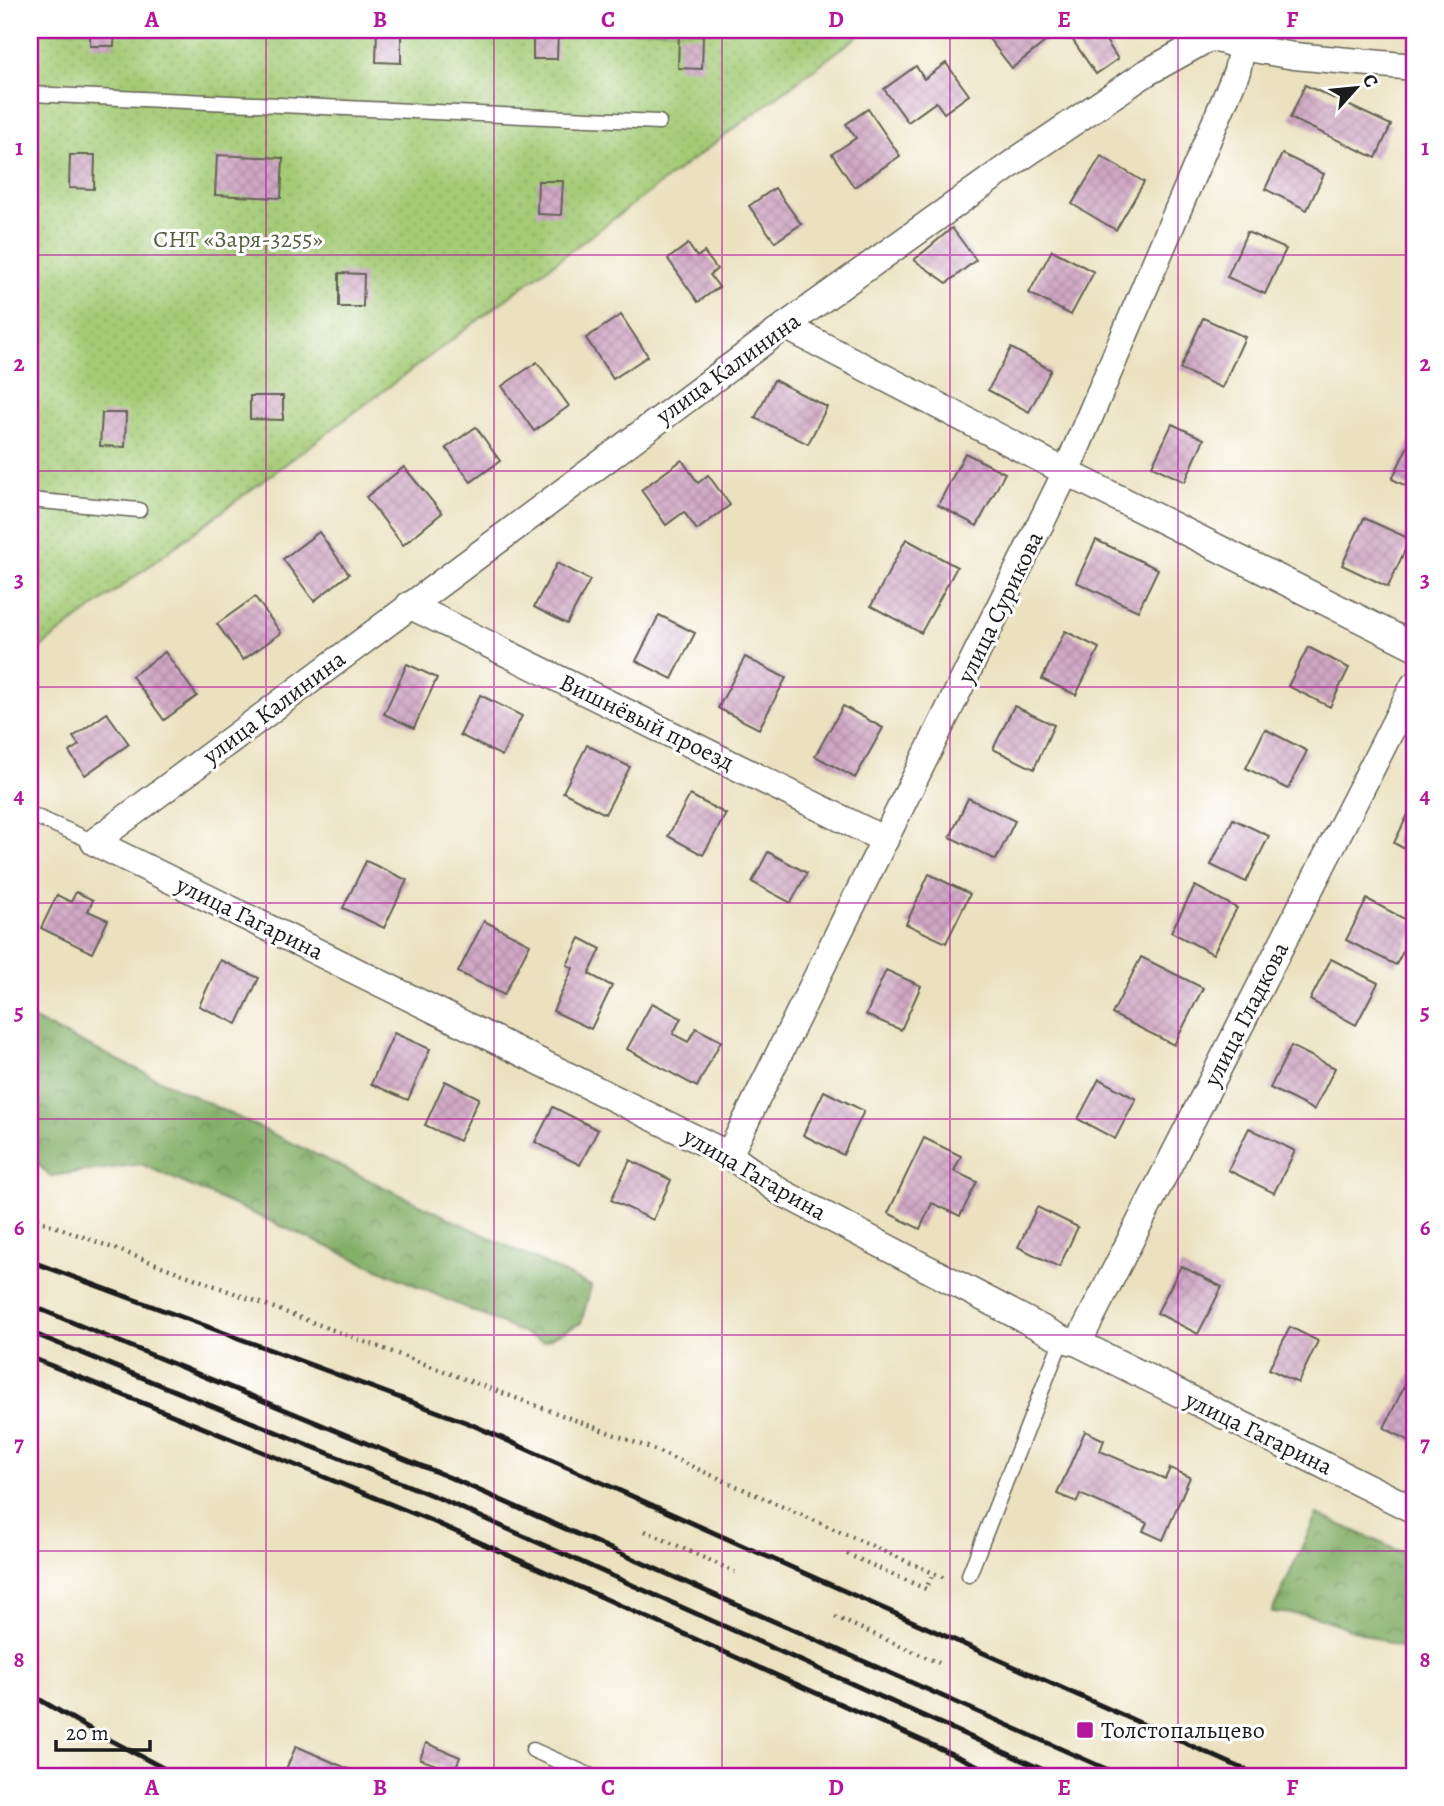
<svg xmlns="http://www.w3.org/2000/svg" width="1444" height="1806" font-family="Alegreya,serif">
<style>
.forest{fill:url(#forest-crowns);stroke:#506642;stroke-width:2}
.park{fill:url(#park-dots);stroke:#607449;stroke-width:2}
.building{fill:url(#building-cross-hatch)}
.lines{fill:none;stroke-linecap:round;stroke-linejoin:round}
.lane-casing{stroke:#646155;stroke-width:17}
.street-casing{stroke:#646155;stroke-width:29}
.path{stroke:#646155;stroke-width:4.5;stroke-dasharray:2 5;stroke-linecap:butt}
.lane{stroke:#fff;stroke-width:14}
.street{stroke:#fff;stroke-width:26}
.rail{stroke:#1c1c1c;stroke-width:5}
.grid{fill:none;stroke:#b5179e;stroke-width:2;stroke-opacity:0.55}
.poi-dot{fill:#b5179e;stroke:#fff;stroke-width:2.5}
.labels{text-anchor:middle;dominant-baseline:central;stroke-width:6;stroke-linejoin:round;paint-order:stroke}
.park-label{font-size:24px;fill:#526240;stroke:#fff}
.street-label{font-size:24px;fill:#1c1c1c;stroke:#fff}
.poi-label{font-size:24px;fill:#1c1c1c;stroke:#fff;text-anchor:start}
.neatline{fill:none;stroke:#b5179e;stroke-width:2.5}
.grid-label{font-size:23px;text-anchor:middle;font-weight:bold;fill:#b5179e}
</style>
<defs>
<pattern id="forest-crowns" width="20" height="18" patternUnits="userSpaceOnUse" patternTransform="scale(1.75)"><rect width="20" height="18" fill="#83af67"/><path d="M2 6a3 3 0 1 1 6 0M12 15a3 3 0 1 1 6 0" fill="none" stroke="#6a8e54"/></pattern>
<pattern id="park-dots" width="8" height="8" patternUnits="userSpaceOnUse" patternTransform="scale(1.75)"><rect width="8" height="8" fill="#a4cb76"/><path d="M2 2h.1M6 6h.1" fill="none" stroke="#8dae66" stroke-width="1.8" stroke-linecap="round"/></pattern>
<pattern id="building-cross-hatch" width="8" height="8" patternUnits="userSpaceOnUse" patternTransform="scale(1.75)"><rect width="8" height="8" fill="#cfa7c4"/><path d="M0 0l8 8M0 8l8-8" fill="none" stroke="#b18fa8"/></pattern>
</defs>
<rect width="100%" height="100%" fill="#fff"/>
<filter id="ink" filterUnits="userSpaceOnUse"><feTurbulence type="fractalNoise" baseFrequency=".0143" numOctaves="2"/><feDisplacementMap in="SourceGraphic" scale="14" xChannelSelector="R" yChannelSelector="G"/><feConvolveMatrix kernelMatrix="1 2 1 2 8 2 1 2 1" color-interpolation-filters="sRGB"/></filter>
<filter id="wash" filterUnits="userSpaceOnUse"><feTurbulence type="fractalNoise" baseFrequency=".00686" numOctaves="4" result="noise"/><feDisplacementMap in="SourceGraphic" scale="28" xChannelSelector="R" yChannelSelector="G"/><feGaussianBlur stdDeviation="1.57" result="paint"/><feColorMatrix in="noise" values="0 0 0 0 0 0 0 0 0 0 0 0 0 0 0 0 0 1.4 0 .05"/><feComposite in="paint" operator="in"/></filter>
<g filter="url(#wash)">
<rect width="100%" height="100%" fill="#ebe1bf"/>
<g class="forest">
<path d="M30,1018L591,1286L581,1323L543,1342L141,1164L50,1176L30,1156Z"/>
<path d="M1317,1514L1414,1558L1413,1652L1315,1616L1272,1612Z"/>
</g>
<path class="park" d="M30,30H866L30,655Z"/>
<g id="blocks">
<g class="building">
<path d="M90,30H115L114,46H90Z"/>
<path d="M377,30H401V63L376,62Z"/>
<path d="M533,30H558L557,59H533Z"/>
<path d="M982,30H1041L1049,39L1012,68Z"/>
<path d="M1087,30H1099L1118,59L1096,74L1072,39Z"/>
<path d="M679,35L703,36L702,69L678,68Z"/>
<path d="M946,63L969,95L944,113L936,102L908,122L884,89L916,66L924,79Z"/>
<path d="M1305,85L1391,125L1376,158L1290,118Z"/>
<path d="M868,109L900,156L854,187L832,154L856,138L846,124Z"/>
<path d="M1282,154L1324,174L1307,210L1265,189Z"/>
<path d="M70,155H95L94,189L69,188Z"/>
<path d="M217,155L283,158L281,198L215,195Z"/>
<path d="M1101,156L1144,182L1116,230L1072,204Z"/>
<path d="M538,181H563L561,215L537,214Z"/>
<path d="M775,188L801,224L775,242L749,206Z"/>
<path d="M952,228L976,260L947,283L914,260Z"/>
<path d="M1247,232L1286,249L1265,294L1227,277Z"/>
<path d="M688,244L697,257L704,252L717,269L710,275L719,287L698,302L668,259Z"/>
<path d="M1052,250L1094,272L1071,315L1029,293Z"/>
<path d="M339,273L364,274L363,307H339Z"/>
<path d="M621,315L648,356L613,379L586,338Z"/>
<path d="M1203,318L1245,337L1222,388L1180,369Z"/>
<path d="M1011,348L1051,370L1029,412L988,390Z"/>
<path d="M537,362L569,406L534,431L502,386Z"/>
<path d="M774,380L827,407L808,444L755,418Z"/>
<path d="M250,396H283V420L250,419Z"/>
<path d="M102,413H126L125,447L100,446Z"/>
<path d="M1172,424L1204,439L1185,482L1152,466Z"/>
<path d="M476,427L500,461L471,482L446,448Z"/>
<path d="M1414,433V490L1392,479Z"/>
<path d="M965,453L1005,473L977,526L938,505Z"/>
<path d="M682,460L698,483L708,475L730,505L697,530L684,512L666,525L641,490Z"/>
<path d="M404,467L442,513L403,545L366,497Z"/>
<path d="M1364,518L1410,539L1388,587L1342,565Z"/>
<path d="M319,532L349,574L314,601L283,559Z"/>
<path d="M906,539L957,567L921,633L871,606Z"/>
<path d="M1096,540L1158,569L1138,611L1076,582Z"/>
<path d="M557,563L590,580L567,624L534,607Z"/>
<path d="M255,597L281,633L243,660L217,624Z"/>
<path d="M659,615L695,633L672,679L636,661Z"/>
<path d="M1065,631L1099,648L1076,695L1042,679Z"/>
<path d="M1308,647L1349,668L1330,707L1288,686Z"/>
<path d="M165,652L197,696L164,720L132,676Z"/>
<path d="M745,657L786,678L759,729L718,708Z"/>
<path d="M407,664L437,678L414,728L384,714Z"/>
<path d="M480,695L522,716L502,756L460,735Z"/>
<path d="M843,706L883,728L855,778L815,756Z"/>
<path d="M1014,706L1054,725L1034,769L993,749Z"/>
<path d="M107,713L129,744L85,775L69,752L79,745L73,737Z"/>
<path d="M1265,729L1307,751L1288,789L1246,768Z"/>
<path d="M587,745L630,767L605,814L563,792Z"/>
<path d="M690,795L726,814L703,855L668,836Z"/>
<path d="M968,798L1015,821L996,860L950,837Z"/>
<path d="M1412,806L1414,807V854L1394,843Z"/>
<path d="M1233,819L1269,836L1246,882L1211,865Z"/>
<path d="M768,852L807,873L791,903L752,882Z"/>
<path d="M366,861L407,880L384,928L343,908Z"/>
<path d="M929,874L970,894L946,943L906,924Z"/>
<path d="M1195,886L1237,908L1213,954L1171,932Z"/>
<path d="M76,892L93,900L88,911L108,920L92,953L41,928L57,895L71,902Z"/>
<path d="M1367,899L1414,924V930L1396,965L1346,940Z"/>
<path d="M484,921L530,944L504,995L458,972Z"/>
<path d="M580,938L601,949L589,974L612,986L591,1029L553,1011L573,968L567,965Z"/>
<path d="M1141,957L1203,988L1174,1045L1112,1014Z"/>
<path d="M1331,959L1378,983L1356,1025L1310,1000Z"/>
<path d="M220,960L259,978L237,1024L199,1006Z"/>
<path d="M886,970L921,986L901,1030L866,1015Z"/>
<path d="M652,1003L681,1018L673,1034L688,1042L696,1028L721,1041L697,1087L627,1049Z"/>
<path d="M394,1033L430,1049L408,1100L371,1084Z"/>
<path d="M1291,1046L1335,1068L1314,1110L1270,1088Z"/>
<path d="M1099,1079L1136,1099L1115,1139L1078,1119Z"/>
<path d="M445,1081L479,1098L459,1141L425,1125Z"/>
<path d="M824,1091L864,1111L843,1155L803,1135Z"/>
<path d="M553,1107L598,1130L580,1165L535,1142Z"/>
<path d="M1249,1128L1295,1151L1274,1193L1228,1170Z"/>
<path d="M924,1138L961,1156L954,1171L977,1182L960,1216L932,1203L920,1229L888,1213Z"/>
<path d="M630,1160L671,1180L653,1220L611,1200Z"/>
<path d="M1037,1207L1078,1227L1059,1267L1018,1247Z"/>
<path d="M1181,1266L1222,1287L1198,1334L1157,1313Z"/>
<path d="M1290,1327L1318,1341L1298,1383L1269,1369Z"/>
<path d="M1412,1370L1414,1371V1443L1384,1428Z"/>
<path d="M1085,1431L1104,1440L1100,1451L1165,1479L1170,1468L1190,1477L1163,1540L1143,1531L1147,1523L1080,1494L1077,1502L1057,1494Z"/>
<path d="M426,1743L460,1757L454,1772L420,1759Z"/>
<path d="M296,1746L364,1776H283Z"/>
</g>
</g>
</g>
<g filter="url(#ink)">
<use href="#blocks" fill-opacity="0" stroke="#646155" stroke-width="2"/>
<g class="lines">
<g class="lane-casing">
<g id="lane">
<path d="M30,94L659,122"/>
<path d="M30,500L139,510"/>
<path d="M30,814L94,842"/>
<path d="M969,1575L1062,1339"/>
<path d="M533,1750L591,1776"/>
</g>
</g>
<g class="street-casing">
<g id="street">
<path d="M1414,67L1294,56L1242,47L1215,38L1207,39L1146,73L1020,158L785,326L94,842L729,1155L779,1191L1062,1339L1078,1343L1414,1510"/>
<path d="M785,326L1066,472L1414,646"/>
<path d="M409,605L885,840"/>
<path d="M729,1155L1066,472L1237,71L1242,47L1237,30"/>
<path d="M1078,1343L1414,685"/>
</g>
</g>
<g class="path">
<path d="M30,1217L650,1448L947,1579"/>
<path d="M645,1531L735,1572"/>
<path d="M847,1554L926,1589L933,1573"/>
<path d="M835,1617L939,1663"/>
</g>
<use href="#lane" class="lane"/>
<use href="#street" class="street"/>
<g class="rail">
<path d="M30,1261L468,1423L1259,1776"/>
<path d="M30,1305L451,1478L1122,1776"/>
<path d="M30,1332L441,1499L1057,1776"/>
<path d="M30,1357L432,1521L1001,1776"/>
<path d="M30,1694L95,1732L178,1776"/>
</g>
</g>
</g>
<path class="grid" d="M266,30V1776M494,30V1776M722,30V1776M950,30V1776M1178,30V1776M30,255H1414M30,471H1414M30,687H1414M30,903H1414M30,1119H1414M30,1335H1414M30,1551H1414"/>
<rect class="poi-dot" x="1076" y="1721" width="18" height="18" rx="3.5"/>
<g class="labels">
<g class="park-label">
<text x="238" y="239">СНТ «Заря-3255»</text>
</g>
<g class="street-label">
<text transform="translate(728 368) rotate(-36)">улица Калинина</text>
<text transform="translate(1000 607) rotate(-64)">улица Сурикова</text>
<text transform="translate(274 707) rotate(-37)">улица Калинина</text>
<text transform="translate(647 722) rotate(26)">Вишнёвый проезд</text>
<text transform="translate(250 918) rotate(26)">улица Гагарина</text>
<text transform="translate(1246 1014) rotate(-63)">улица Гладкова</text>
<text transform="translate(755 1174) rotate(30)">улица Гагарина</text>
<text transform="translate(1259 1433) rotate(26)">улица Гагарина</text>
</g>
<g class="poi-label">
<text x="1101" y="1730">Толстопальцево</text>
</g>
</g>
<rect width="1444" height="1806" fill="none" stroke="#fff" stroke-width="77"/>
<g transform="translate(1356 88) rotate(63)" stroke="#ffffff" stroke-width="5" paint-order="stroke">
<path d="M0-5L12 26L0 18L-12 26Z" fill="#1c1c1c"/>
<text y="-10" font-size="19" font-weight="bold" text-anchor="middle" fill="#1c1c1c">С</text>
</g>
<path d="M56 1740v10h94v-10" fill="none" stroke="#1c1c1c" stroke-width="3.5"/>
<text x="66" y="1740" font-size="21" fill="#1c1c1c" stroke="#ffffff" stroke-width="5" paint-order="stroke">20 m</text>
<rect x="38" y="38" width="1368" height="1730" class="neatline"/>
<g class="grid-label">
<text x="152" y="27">A</text>
<text x="380" y="27">B</text>
<text x="608" y="27">C</text>
<text x="836" y="27">D</text>
<text x="1064" y="27">E</text>
<text x="1292" y="27">F</text>
<text x="19" y="155">1</text>
<text x="1425" y="155">1</text>
<text x="19" y="371">2</text>
<text x="1425" y="371">2</text>
<text x="19" y="587">3</text>
<text x="1425" y="587">3</text>
<text x="19" y="803">4</text>
<text x="1425" y="803">4</text>
<text x="19" y="1019">5</text>
<text x="1425" y="1019">5</text>
<text x="19" y="1235">6</text>
<text x="1425" y="1235">6</text>
<text x="19" y="1451">7</text>
<text x="1425" y="1451">7</text>
<text x="19" y="1667">8</text>
<text x="1425" y="1667">8</text>
<text x="152" y="1795">A</text>
<text x="380" y="1795">B</text>
<text x="608" y="1795">C</text>
<text x="836" y="1795">D</text>
<text x="1064" y="1795">E</text>
<text x="1292" y="1795">F</text>
</g>
</svg>
